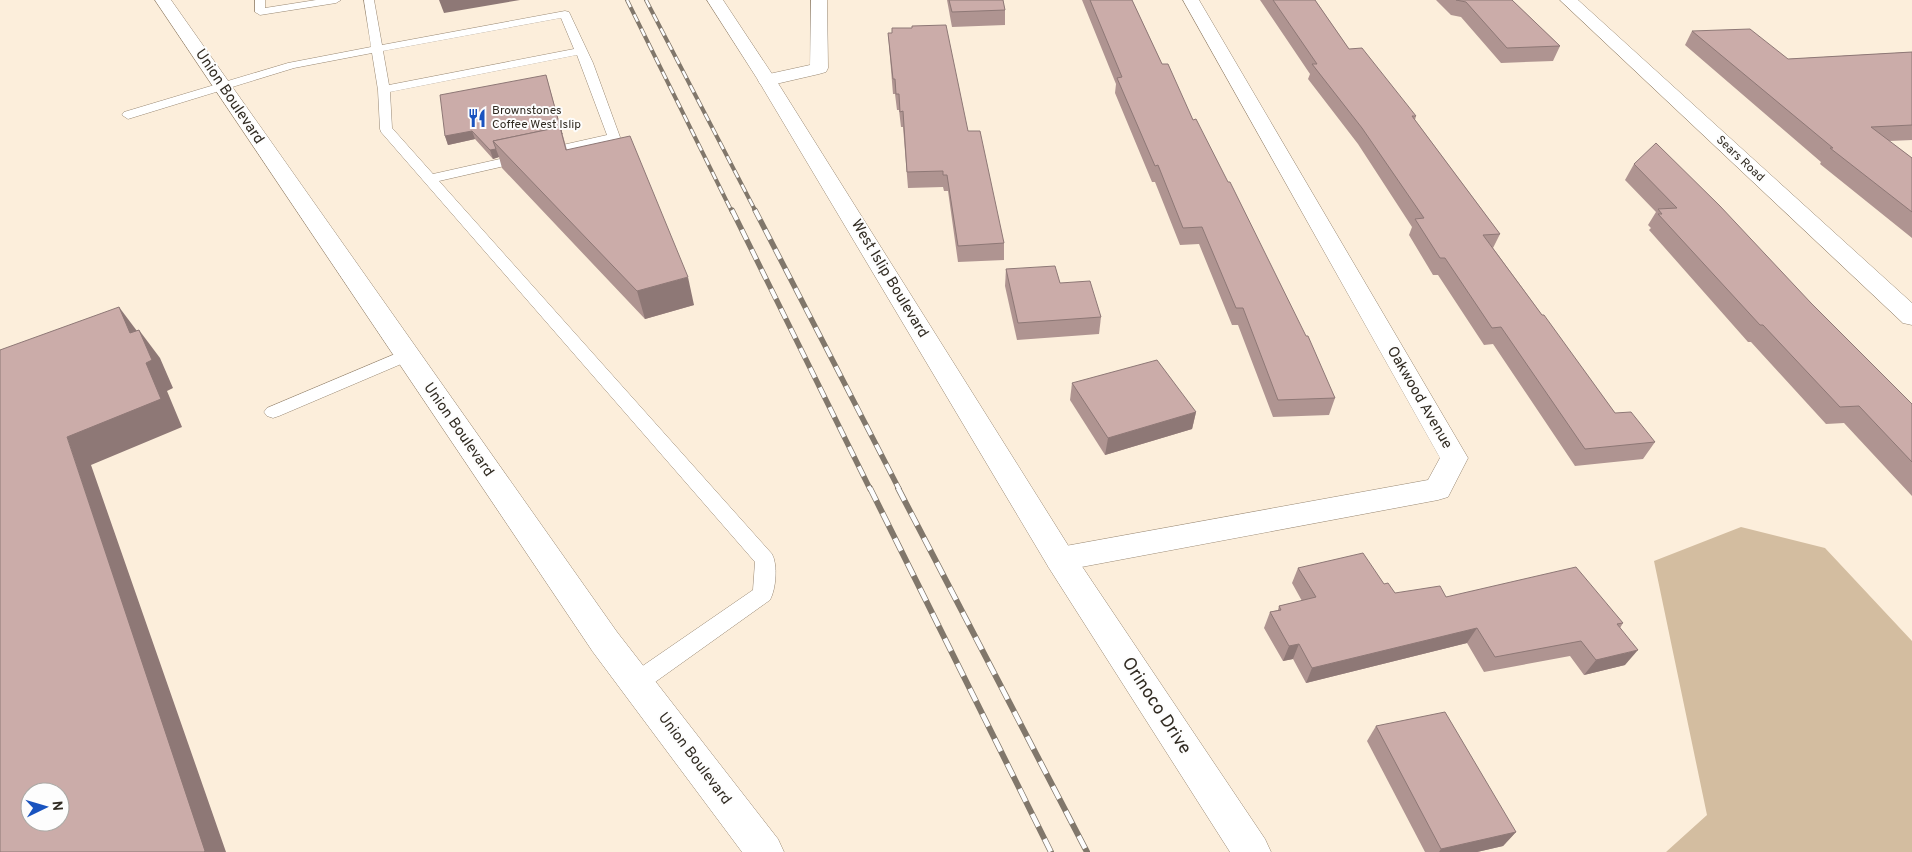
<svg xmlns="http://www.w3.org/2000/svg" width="1912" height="852" font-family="Overpass,sans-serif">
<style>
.forest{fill:#d3bda0}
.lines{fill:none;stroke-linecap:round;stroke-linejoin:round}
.service-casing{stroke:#998873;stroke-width:1}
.minor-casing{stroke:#998873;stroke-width:1}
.tertiary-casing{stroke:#998873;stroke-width:1}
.secondary-casing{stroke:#998873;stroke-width:1}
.service{fill:#fff;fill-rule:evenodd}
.minor{fill:#fff;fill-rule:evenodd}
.tertiary{fill:#fff;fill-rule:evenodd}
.secondary{fill:#fff;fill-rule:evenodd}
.rail-far2-casing{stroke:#81776b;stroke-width:4}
.rail-far1-casing{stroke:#81776b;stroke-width:5.5}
.rail-casing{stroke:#81776b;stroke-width:6}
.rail-far2{stroke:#fdfdfd;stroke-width:2.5;stroke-dasharray:8;stroke-linecap:butt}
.rail-far1{stroke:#fdfdfd;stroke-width:4;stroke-dasharray:11;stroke-linecap:butt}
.rail{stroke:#fdfdfd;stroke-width:4.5;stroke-dasharray:14;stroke-linecap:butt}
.wall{fill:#af9491}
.shaded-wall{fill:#8e7876}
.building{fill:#cbaca9;stroke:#8e7876;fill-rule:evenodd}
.labels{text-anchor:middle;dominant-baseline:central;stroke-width:4;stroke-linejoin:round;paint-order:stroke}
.far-poi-label{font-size:12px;fill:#312b22;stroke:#fdfdfd;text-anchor:start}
.far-street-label{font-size:12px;fill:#312b22;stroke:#fdfdfd}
.street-label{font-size:15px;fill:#312b22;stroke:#fdfdfd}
.near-street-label{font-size:18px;fill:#312b22;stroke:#fdfdfd}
</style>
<rect width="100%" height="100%" fill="#fceedb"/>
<path class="forest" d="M1741,527L1825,548L1912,641V852H1666L1707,815L1654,561Z"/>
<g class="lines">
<g class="service-casing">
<g id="service">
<path d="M255,0H265V8L316,0H341L336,3L260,15L255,12Z"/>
<path d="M364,0H374L382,45L565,11L569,12L593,63L620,137L619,140L439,181L772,554C778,565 776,589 770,600L644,690L636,693L628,690L625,683L628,676L753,590L755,562L381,132L380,129L378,90L372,53L294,68L128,119L122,115L124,112L288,63L371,47ZM561,18L574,49L389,85L383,51ZM577,55L607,135L433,174L392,128L390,92Z"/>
<path d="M407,349L413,351L415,355L413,359L279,416L273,418L267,416L264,412L267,408Z"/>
</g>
</g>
<g class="minor-casing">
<g id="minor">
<path d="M811,0H827L828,68L826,72L819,74L767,86L760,84L758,80L760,76L810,65Z"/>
<path d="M1183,0H1199L1468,458L1448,497L1438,500L1060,571L1049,568L1045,559L1049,550L1060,547L1428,480L1440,458Z"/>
<path d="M1560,0H1578L1912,303V325L1903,323Z"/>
</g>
</g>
<g class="tertiary-casing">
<path id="tertiary" d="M707,0H723L776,80L1071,550L1265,839L1271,852H1230L1049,568L758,80Z"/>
</g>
<g class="secondary-casing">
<path id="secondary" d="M155,0H171L617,632L778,839L784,852H742L593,652Z"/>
</g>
<use href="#service" class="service"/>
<use href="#minor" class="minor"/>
<use href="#tertiary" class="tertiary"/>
<use href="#secondary" class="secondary"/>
<g class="rail-far2-casing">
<g id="rail-far2">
<path d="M627,0L732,212"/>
<path d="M646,0L756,212"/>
</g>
</g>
<g class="rail-far1-casing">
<g id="rail-far1">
<path d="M732,210L870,489"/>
<path d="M755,210L899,489"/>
</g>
</g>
<g class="rail-casing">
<g id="rail">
<path d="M870,488L1051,852"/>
<path d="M898,488L1087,852"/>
</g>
</g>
<use href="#rail-far2" class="rail-far2"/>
<use href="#rail-far1" class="rail-far1"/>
<use href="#rail" class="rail"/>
</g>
<g class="wall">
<path d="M947,0H1003L1005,10V25L952,27Z"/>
<path d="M1082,0H1132L1162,64L1193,120L1335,398L1329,415L1273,417L1238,325H1232L1199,244L1180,245L1155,182H1152L1115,93L1116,84Z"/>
<path d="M1260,0H1315L1349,49L1416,116L1415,120L1500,234L1493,248L1542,315L1615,413L1655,442L1643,459L1575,466L1493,344L1484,345L1438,275H1433L1409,235L1412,227L1358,144L1308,79L1310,74Z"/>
<path d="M1436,0H1512L1560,46L1553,61L1501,63L1461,17L1451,15Z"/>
<path d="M1692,31L1788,59L1912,52V140L1889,141L1912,158V238L1820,164L1821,162L1685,45Z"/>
<path d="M888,33L968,131L1004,243V260L958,262L948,191H944L943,187L908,188L903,127H901L899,110H897L895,94H893Z"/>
<path d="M546,75L567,150L694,305L645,319L502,168L499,157L493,159L475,139L448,145L445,136Z"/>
<path d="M1634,164L1811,303L1912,404V496L1844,423L1826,424L1751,342H1748L1649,230L1651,228L1648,225L1656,212L1625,180Z"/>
<path d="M1006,269L1101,317L1099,334L1017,340L1005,286Z"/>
<path d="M1072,383L1196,412L1192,429L1105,455L1070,400Z"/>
<path d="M1298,568L1384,584L1395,593L1446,597L1623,623L1620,628L1625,665L1584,675L1570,656L1484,672L1467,643L1306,683L1293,659L1283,661L1264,628L1270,612L1278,610L1279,606L1302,601L1292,583Z"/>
<path d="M1376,726L1516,832L1503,846L1477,852H1425L1367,741Z"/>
</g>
<g class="shaded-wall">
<path d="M439,0H520L444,13Z"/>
<path d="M472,131L475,139L448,145L445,136Z"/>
<path d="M496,149L499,157L493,159L490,150Z"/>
<path d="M688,277L694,305L645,319L637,291Z"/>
<path d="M119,307L140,335L139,330L160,358L173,388L167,391L182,427L91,465L226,852H204L67,437Z"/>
<path d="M1196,412L1192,429L1105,455L1108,438Z"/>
<path d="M1477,628L1467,643L1306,683L1312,668Z"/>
<path d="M1299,644L1293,659L1283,661L1289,646Z"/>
<path d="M1638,650L1625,665L1584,675L1596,660Z"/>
<path d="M1516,832L1503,846L1477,852H1439L1441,849Z"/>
</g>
<g class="building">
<path d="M949,0H1003L1005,10L952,12Z"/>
<path d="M1090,0H1132L1162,64H1168L1193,120L1196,119L1228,182H1230L1306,336H1308L1335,398L1278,400L1243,308H1236L1202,227L1183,228L1158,165L1155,166L1117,78L1122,77Z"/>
<path d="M1273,0H1315L1349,49L1362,48L1416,116H1412L1500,234L1483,235L1542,315H1544L1615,413L1631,412L1655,442L1585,449L1501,327L1492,328L1445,258H1440L1415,219L1424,218L1362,128L1312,64H1317Z"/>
<path d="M1456,0H1512L1560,46L1507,48L1466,2Z"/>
<path d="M946,25L968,131H980L1004,243L958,246L947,175H943V171L907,172L903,111L900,112L899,94H896L895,79H893L888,33H892V28H912V26Z"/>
<path d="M1750,29L1788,59L1912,52V125L1871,127L1912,158V212L1830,148H1833L1692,31Z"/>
<path d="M546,75L562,134L560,127L493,141L496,149L490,150L472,131L445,136L440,95Z"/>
<path d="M560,127L566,150L630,136L688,277L637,291L493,141Z"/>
<path d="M1656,143L1720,206L1811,303L1912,404V462L1859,406L1840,407L1763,325H1760L1658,214H1662L1658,209L1677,208L1634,164Z"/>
<path d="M1055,266L1060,283L1090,281L1101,317L1018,323L1006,269Z"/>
<path d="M119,307L130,333L139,330L152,360L146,363L161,399L67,437L205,851L204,852H0V350ZM30,792H60V822H30Z"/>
<path d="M1157,360L1196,412L1108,438L1072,383Z"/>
<path d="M1363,553L1384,584L1388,583L1395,593L1440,586L1446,597L1576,567L1623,623L1617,624L1638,650L1596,660L1581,641L1495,657L1477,628L1312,668L1299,644L1289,646L1270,612L1281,610L1279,606L1316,597L1298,568Z"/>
<path d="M1445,712L1516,832L1441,849L1376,726Z"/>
</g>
<defs>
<g id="restaurant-bare" transform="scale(1.5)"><path d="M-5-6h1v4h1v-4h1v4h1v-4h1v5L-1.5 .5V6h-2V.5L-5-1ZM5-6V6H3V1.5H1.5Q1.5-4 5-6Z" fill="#1953bf" stroke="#fdfdfd" stroke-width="2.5" paint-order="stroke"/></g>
</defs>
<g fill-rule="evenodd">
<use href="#restaurant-bare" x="477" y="118"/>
</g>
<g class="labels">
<g class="far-poi-label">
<text x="492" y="111">Brownstones<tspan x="492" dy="14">Coffee West Islip</tspan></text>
</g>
<g class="far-street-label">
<text transform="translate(1740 159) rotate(43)">Sears Road</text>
</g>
<g class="street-label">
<text transform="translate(229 97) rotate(56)">Union Boulevard</text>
<text transform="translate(889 279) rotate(59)">West Islip Boulevard</text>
<text transform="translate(1419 398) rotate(60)">Oakwood Avenue</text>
<text transform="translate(458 430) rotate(55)">Union Boulevard</text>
<text transform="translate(694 759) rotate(53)">Union Boulevard</text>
</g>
<g class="near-street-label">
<text transform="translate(1156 706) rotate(57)">Orinoco Drive</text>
</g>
</g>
<g transform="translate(45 807) rotate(85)"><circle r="24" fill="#fdfdfd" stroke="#aba9a5"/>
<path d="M0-4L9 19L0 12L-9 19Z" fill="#1953bf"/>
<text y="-8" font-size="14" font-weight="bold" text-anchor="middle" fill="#312b22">N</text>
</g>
</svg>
